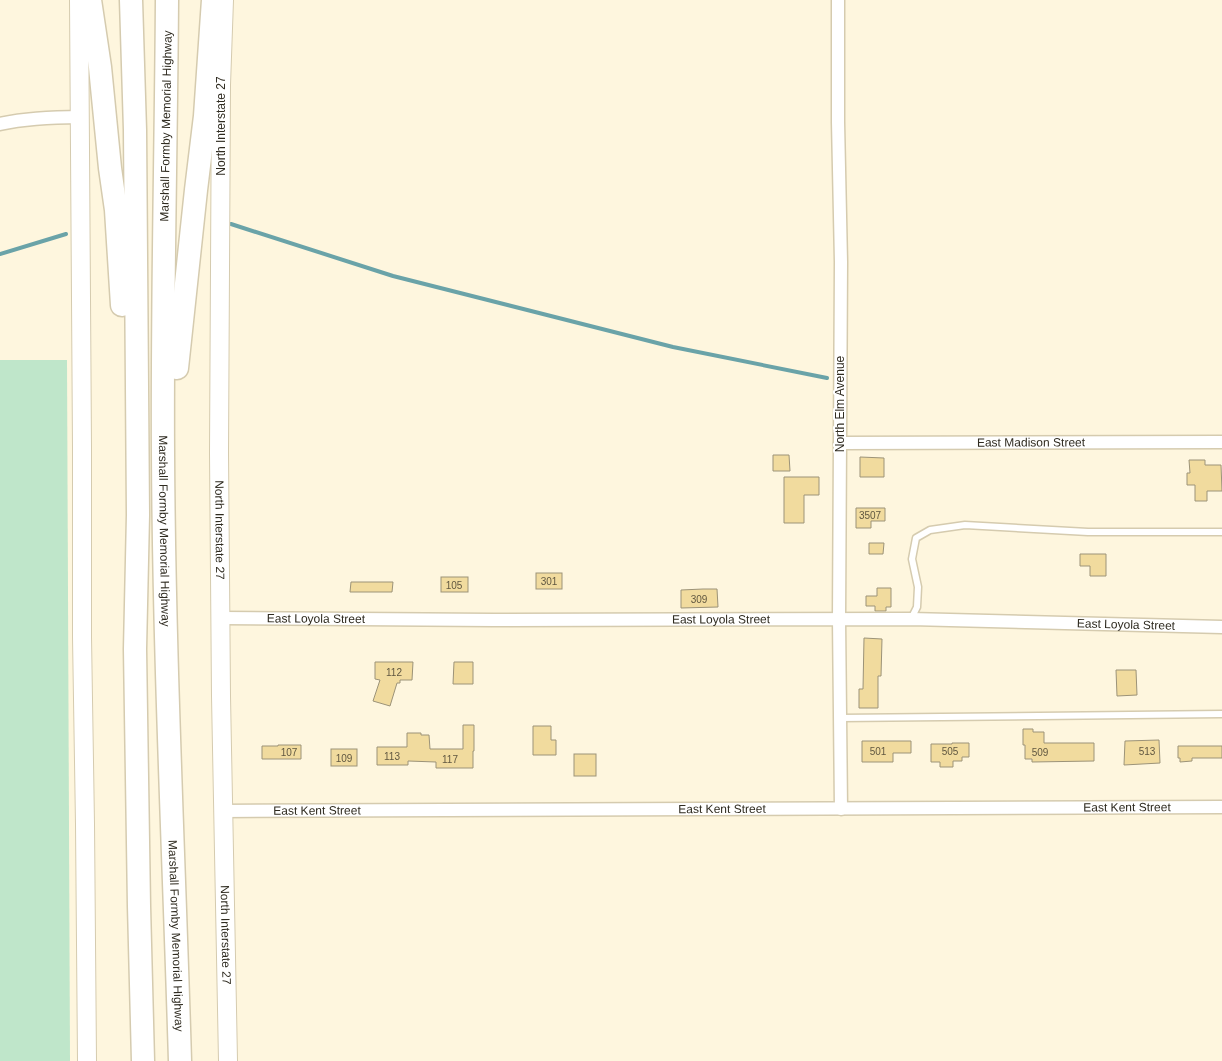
<svg xmlns="http://www.w3.org/2000/svg" width="1222" height="1061" font-family="Arial,sans-serif">
<style>
.green{fill:#bfe6ca}
.lines{fill:none;stroke-linecap:round;stroke-linejoin:round}
.stream{stroke:#6aa3a8;stroke-width:4}
.building{fill:#f1db9e;stroke:#9c9378}
.lane-casing{stroke:#d5cbaf;stroke-width:9}
.street-casing{stroke:#d5cbaf;stroke-width:15}
.secondary-casing{stroke:#d5cbaf;stroke-width:20}
.highway-casing{stroke:#d5cbaf;stroke-width:25}
.lane{stroke:#fff;stroke-width:6}
.street{stroke:#fff;stroke-width:12}
.secondary{stroke:#fff;stroke-width:18}
.highway{stroke:#fff;stroke-width:22}
.labels{text-anchor:middle;dominant-baseline:central;stroke-width:4;stroke-linejoin:round;paint-order:stroke}
.number-label{font-size:10px;fill:#605740}
.street-label{font-size:12px;fill:#2f2b20;stroke:#fff}
</style>
<rect width="100%" height="100%" fill="#fef6de"/>
<path class="green" d="M0,360H67L70,1061H0Z"/>
<g class="lines">
<g class="stream">
<path d="M231,224L393,276L673,347L827,378"/>
<path d="M0,254L66,234"/>
</g>
</g>
<g class="building">
<path d="M773,455H789L790,471H773Z"/>
<path d="M860,457L884,458V477H860Z"/>
<path d="M1189,460H1205V465H1221L1222,491H1207V501H1195V485H1187V473H1190Z"/>
<path d="M784,477H819V495H804V523H784Z"/>
<path d="M856,508H885V521H871V528H856Z"/>
<path d="M869,543H884L883,554H869Z"/>
<path d="M1080,554H1106V576H1090V566H1080Z"/>
<rect x="536" y="573" width="26" height="16"/>
<rect x="441" y="577" width="27" height="15"/>
<path d="M351,582H393L392,592H350Z"/>
<path d="M877,588H891V607H886V611H875V606H866V596H877Z"/>
<path d="M703,589H717L718,607L681,608V590Z"/>
<path d="M864,638L882,639L881,676H878V708H859V689H863Z"/>
<path d="M375,662H413L412,680H400V683H397L390,706L373,701L380,680L375,679Z"/>
<path d="M454,662H473V684H453Z"/>
<path d="M1116,670H1136L1137,695L1117,696Z"/>
<path d="M463,725H474V751H473V768H436V762L408,761V765H377V747H407V733H421V735H429L430,749H463Z"/>
<path d="M533,726H551V740H556V755H533Z"/>
<path d="M1023,729H1033V732H1044V743H1094V761L1032,762V759H1025V745H1023Z"/>
<path d="M1159,740L1160,763L1124,765L1125,741Z"/>
<path d="M862,741H911V753H893V762H862Z"/>
<path d="M952,743H969V757H962V761H953V767H940V762H931V744H952Z"/>
<path d="M278,745H301V759H262V746H278Z"/>
<path d="M1178,746H1222V758H1192V761L1180,762V758H1178Z"/>
<rect x="331" y="749" width="26" height="17"/>
<rect x="574" y="754" width="22" height="22"/>
</g>
<g class="lines">
<g class="lane-casing">
<g id="lane">
<path d="M911,619L917,607L918,587L912,559L916,538L930,530L965,525L1088,532H1222"/>
<path d="M840,718L1222,714"/>
</g>
</g>
<g class="street-casing">
<g id="street">
<path d="M838,0V122L841,262L839,619L841,809"/>
<path d="M0,124C27,118 53,117 80,117"/>
<path id="s1" d="M840,443L1222,442"/>
<path id="s2" d="M221,618L493,620L911,619L1222,627"/>
<path id="s3" d="M222,811L1222,807"/>
</g>
</g>
<g class="secondary-casing">
<g id="secondary">
<path d="M79,0L82,448V637L85,824L87,1061"/>
<path id="s4" d="M224,0L221,85L219,453L221,696L228,1061"/>
</g>
</g>
<g class="highway-casing">
<g id="highway">
<path d="M90,0L100,67L110,168L116,210L122,305"/>
<path d="M131,0L135,130L138,515L135,649L139,906L143,1061"/>
<path id="s5" d="M167,0C166,151 162,302 163,453C164,656 174,858 180,1061"/>
<path d="M177,368L196,190L205,116L213,0"/>
</g>
</g>
<use href="#lane" class="lane"/>
<use href="#street" class="street"/>
<use href="#secondary" class="secondary"/>
<use href="#highway" class="highway"/>
</g>
<g class="labels">
<g class="number-label">
<text x="870" y="515">3507</text>
<text x="549" y="581">301</text>
<text x="454" y="585">105</text>
<text x="699" y="599">309</text>
<text x="394" y="672">112</text>
<text x="878" y="751">501</text>
<text x="950" y="751">505</text>
<text x="1147" y="751">513</text>
<text x="289" y="752">107</text>
<text x="1040" y="752">509</text>
<text x="392" y="756">113</text>
<text x="344" y="758">109</text>
<text x="450" y="759">117</text>
</g>
<g class="street-label">
<text transform="translate(166 126) rotate(-89)">Marshall Formby Memorial Highway</text>
<text transform="translate(221 126) rotate(-90)">North Interstate 27</text>
<text transform="translate(840 404) rotate(-90)">North Elm Avenue</text>
<text stroke="none"><textPath href="#s1" startOffset="191">East Madison Street</textPath></text>
<text stroke="none"><textPath href="#s5" startOffset="531">Marshall Formby Memorial Highway</textPath></text>
<text stroke="none"><textPath href="#s4" startOffset="530">North Interstate 27</textPath></text>
<text stroke="none"><textPath href="#s2" startOffset="95">East Loyola Street</textPath></text>
<text stroke="none"><textPath href="#s2" startOffset="500">East Loyola Street</textPath></text>
<text stroke="none"><textPath href="#s2" startOffset="905">East Loyola Street</textPath></text>
<text stroke="none"><textPath href="#s3" startOffset="905">East Kent Street</textPath></text>
<text stroke="none"><textPath href="#s3" startOffset="500">East Kent Street</textPath></text>
<text stroke="none"><textPath href="#s3" startOffset="95">East Kent Street</textPath></text>
<text stroke="none"><textPath href="#s5" startOffset="936">Marshall Formby Memorial Highway</textPath></text>
<text stroke="none"><textPath href="#s4" startOffset="935">North Interstate 27</textPath></text>
</g>
</g>
</svg>
